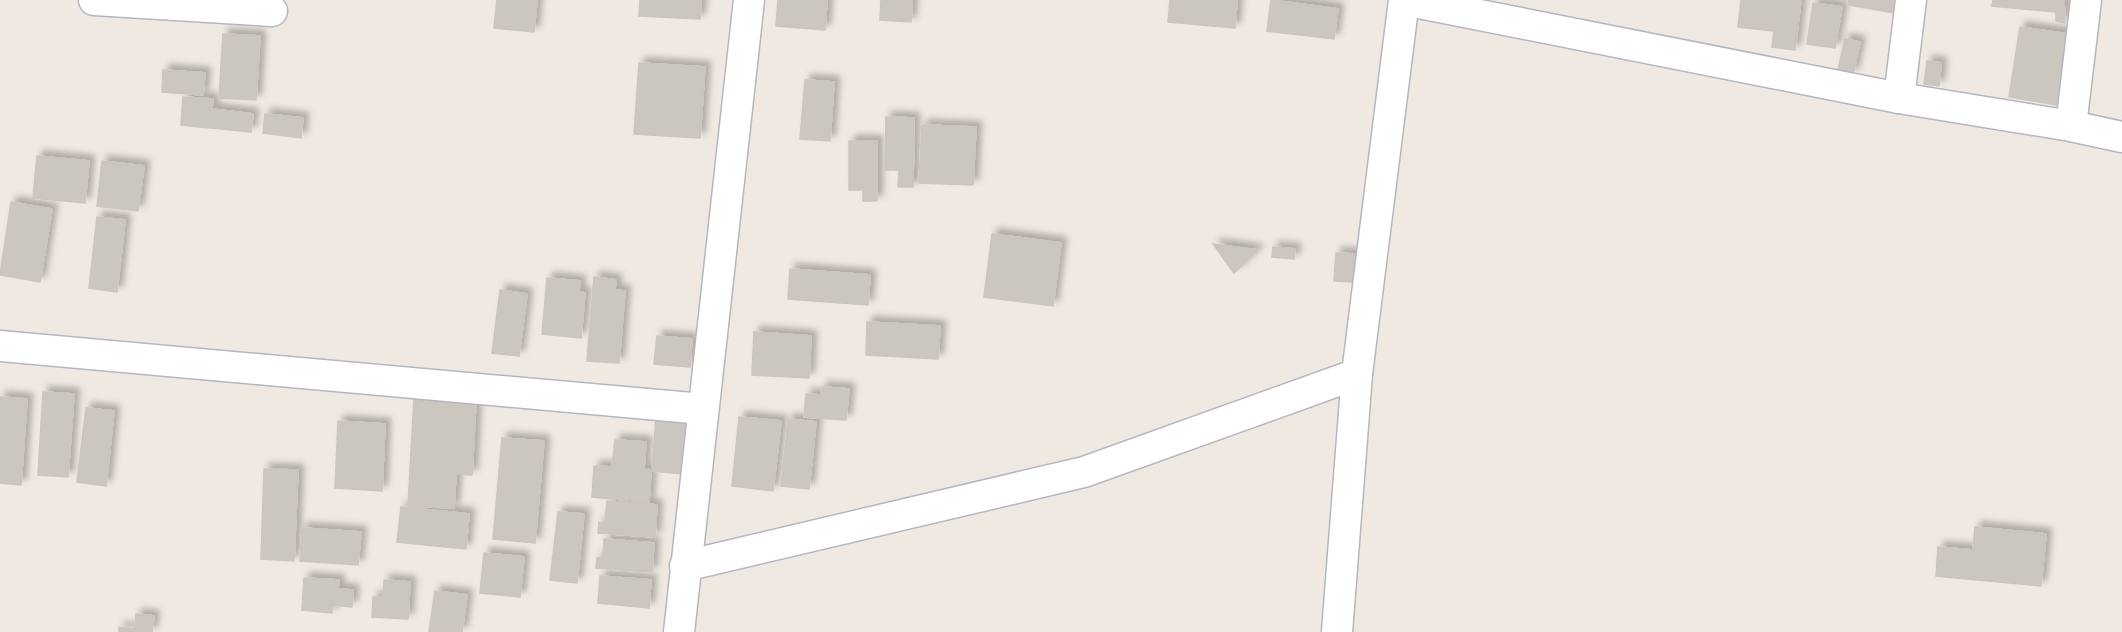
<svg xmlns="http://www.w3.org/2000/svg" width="2122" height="632" font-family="Ubuntu,sans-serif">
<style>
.building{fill:#cbc7bf;stroke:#cbc5ba;stroke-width:1.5;filter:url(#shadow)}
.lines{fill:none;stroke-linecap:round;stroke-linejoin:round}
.minor-casing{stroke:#b4b7c1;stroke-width:33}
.minor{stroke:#fff;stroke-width:30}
</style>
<defs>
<filter id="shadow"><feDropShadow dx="5.5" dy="-5.5" stdDeviation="3" flood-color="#0004"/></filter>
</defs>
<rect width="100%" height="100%" fill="#efe9e1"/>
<g class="building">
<path d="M497,0H537L534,32L494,28Z"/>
<path d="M640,0H701L700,19L639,16Z"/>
<path d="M778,0H827L825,30L776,26Z"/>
<path d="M881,0H912L911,22L880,20Z"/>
<path d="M1170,0H1237L1235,28L1168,22Z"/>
<path d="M1271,0L1338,9L1334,39L1267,31Z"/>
<path d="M1741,0H1801L1795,50L1772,47L1774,31L1738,27Z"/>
<path d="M1849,0H1896L1894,13L1848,5Z"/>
<path d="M1993,0H2064L2065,23L2056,21V12L1992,6Z"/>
<path d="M1813,3L1842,7L1835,48L1807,44Z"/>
<path d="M2020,27L2068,34L2057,105L2009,97Z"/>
<path d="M223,34L260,36L256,100L219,98Z"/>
<path d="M1845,39L1860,42L1853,74L1838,70Z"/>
<path d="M1927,61L1941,63L1939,86L1924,84Z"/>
<path d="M639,63L705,67L700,138L634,134Z"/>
<path d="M163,70L205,73L203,95L162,92Z"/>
<path d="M805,80L834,82L830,141L800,139Z"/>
<path d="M183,97L213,99L212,109L253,114L251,132L181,125Z"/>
<path d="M265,114L303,118L301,138L263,133Z"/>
<path d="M886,117L914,118L913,187H898L899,170H885Z"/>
<path d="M922,125L976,127L973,185L919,183Z"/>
<path d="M849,141H877V201H863V190H849Z"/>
<path d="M37,156L89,161L85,203L33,198Z"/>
<path d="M102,161L144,166L138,211L97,206Z"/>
<path d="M11,202L52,209L40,282L0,275Z"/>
<path d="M97,217L125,220L117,292L89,288Z"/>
<path d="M992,234L1061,243L1053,306L984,297Z"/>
<path d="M1213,244L1258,250L1234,273Z"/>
<path d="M1273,247L1295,249L1294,259L1272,257Z"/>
<path d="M1336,253L1354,254L1353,282L1334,281Z"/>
<path d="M790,269L870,275L868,305L788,299Z"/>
<path d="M594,277L616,280L615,290L625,291L619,363L587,361Z"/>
<path d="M547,278L580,281L579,292L585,293L581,338L542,334Z"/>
<path d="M500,290L527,294L519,356L492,353Z"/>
<path d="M867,322L940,326L938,359L866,355Z"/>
<path d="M754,332L811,336L809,378L752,375Z"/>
<path d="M657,336L692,339L690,367L654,364Z"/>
<path d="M822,387L849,389L846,420L804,417L806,394L821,395Z"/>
<path d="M43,392L74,394L68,477L38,475Z"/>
<path d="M0,397L27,399L21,485L0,483Z"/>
<path d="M414,398L476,401L472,475L456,474L454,508L408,506Z"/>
<path d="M86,408L114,411L106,486L77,482Z"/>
<path d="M656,417L688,420L684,474L652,471Z"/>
<path d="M739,417L781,421L773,491L732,486Z"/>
<path d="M788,419L816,422L809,489L781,486Z"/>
<path d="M338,421L385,424L382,491L335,488Z"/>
<path d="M502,438L544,441L535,543L493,539Z"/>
<path d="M615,440L646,442L644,469L651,470L649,502L592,497L594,466L612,467Z"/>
<path d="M264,469L298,470L294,561L261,559Z"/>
<path d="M607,501L657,505L655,537L598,533L599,522L605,523Z"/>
<path d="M401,507L469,514L466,549L397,542Z"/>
<path d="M558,512L584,514L577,583L550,580Z"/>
<path d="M1975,527L2046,534L2041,586L1936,576L1938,547L1973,550Z"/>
<path d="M302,528L361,532L358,565L300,561Z"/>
<path d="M604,539L654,543L652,572L596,568L597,558H603Z"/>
<path d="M484,553L524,557L520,597L480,593Z"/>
<path d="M600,576L651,580L649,608L598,603Z"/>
<path d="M304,578L339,580L338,589L353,590L352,607L332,605V613L302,610Z"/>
<path d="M384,580L410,582L408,619L372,617L373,597H383Z"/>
<path d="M435,591L467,595L462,632H429Z"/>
<path d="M136,614L154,616L152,632H119V627L135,629Z"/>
</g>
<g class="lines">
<g class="minor-casing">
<g id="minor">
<path d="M94,0L272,11"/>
<path d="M1899,98L1911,0"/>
<path d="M2071,126L2086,0"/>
<path d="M0,346L703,409"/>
<path d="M685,566L1084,472L1357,374"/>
<path d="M679,632L749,0"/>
<path d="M1337,632L1357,374L1404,0L1899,98L2071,126L2122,137"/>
</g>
</g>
<use href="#minor" class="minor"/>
</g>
</svg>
